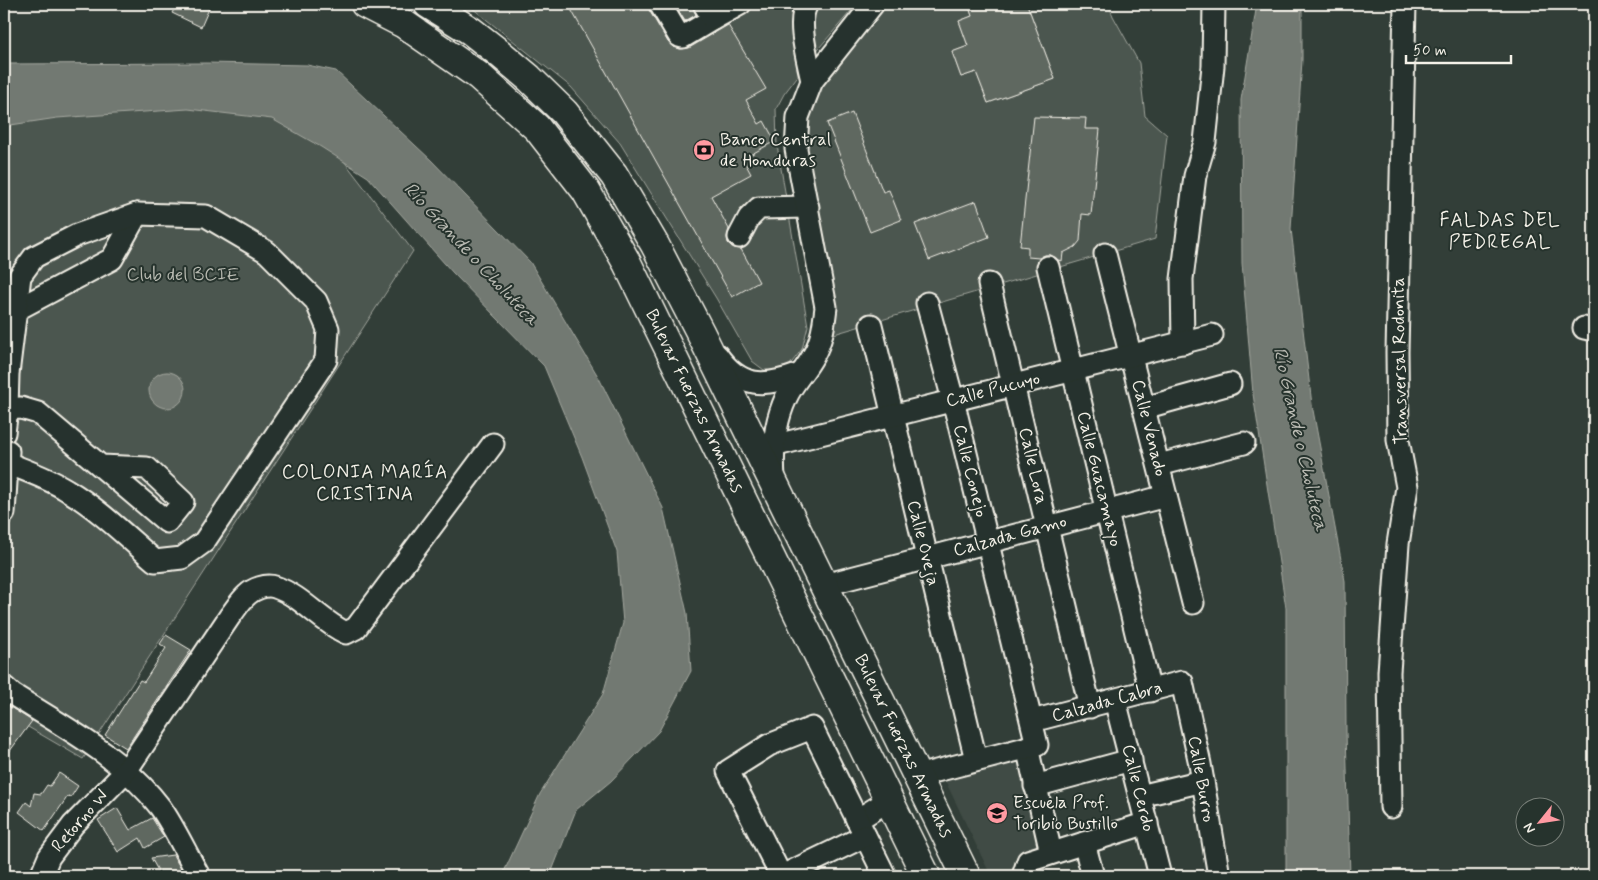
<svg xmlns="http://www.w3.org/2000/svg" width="1598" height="880" font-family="Mynerve,sans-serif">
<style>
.built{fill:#404b44}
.green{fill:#4c564f;stroke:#a0a49c}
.water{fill:#727972;stroke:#a6a9a1}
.building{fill:#5f6861;stroke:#f4f1e8}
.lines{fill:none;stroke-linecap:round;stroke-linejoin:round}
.minor-casing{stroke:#f4f1e8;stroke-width:25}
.highway-casing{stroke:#f4f1e8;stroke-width:31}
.minor{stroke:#26332d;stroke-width:21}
.highway{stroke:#26332d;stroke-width:28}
.labels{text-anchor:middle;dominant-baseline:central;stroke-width:4;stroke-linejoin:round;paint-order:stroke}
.poi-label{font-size:18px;fill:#f4f1e8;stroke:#26332d;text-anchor:start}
.park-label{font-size:18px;fill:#b9bbb2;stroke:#26332d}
.street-label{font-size:18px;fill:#f4f1e8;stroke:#26332d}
.neighbourhood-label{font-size:19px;letter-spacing:1px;fill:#f4f1e8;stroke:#26332d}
.water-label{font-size:19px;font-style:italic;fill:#babbb3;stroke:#26332d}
</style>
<rect width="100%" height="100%" fill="#323e38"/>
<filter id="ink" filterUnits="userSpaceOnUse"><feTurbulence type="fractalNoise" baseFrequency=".02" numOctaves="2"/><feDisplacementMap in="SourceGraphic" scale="10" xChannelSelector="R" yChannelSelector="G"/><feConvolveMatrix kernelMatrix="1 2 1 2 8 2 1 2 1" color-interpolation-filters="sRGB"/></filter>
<g filter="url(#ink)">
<path class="built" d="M1020,753L1043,851L1019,876H991L942,774Z"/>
<g class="green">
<path d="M467,4H857L819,48L784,94L776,109L777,145L808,326L802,349L789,366L777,370H764L752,361L716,298L620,143L571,87Z"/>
<path d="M887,4H968L972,16L959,21L968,46L952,52L961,77L976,72L988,103L1055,79L1027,4H1108L1113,16L1139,63L1145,116L1167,135L1155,239L834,334L820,215L806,144L808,111L817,90Z"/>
<path d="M193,94L324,135L413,251L83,759L4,713V108Z"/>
</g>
<g class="water">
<path d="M1257,4H1302V60L1291,229L1312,405L1345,581L1346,732L1350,876H1286V608L1253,394L1242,263L1241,100Z"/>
<path d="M206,63L307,65L336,71L431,160L530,262L599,378L663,508L687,613L691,671L659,731L611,781L576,810L550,876H502L540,794L603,694L623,623L617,552L582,457L544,366L453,273L368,177L321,147L272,119L188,109L57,118L4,126V64Z"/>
<circle cx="167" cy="390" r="18"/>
</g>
<g class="building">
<path d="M177,4H211L201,27L172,13Z"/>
<path d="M568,4H648L649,10L668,42L672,46L680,49L689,48L728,25L766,89L746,100L759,124L764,121L775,141L743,159L751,174L711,196L729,229L727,237L728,243L734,248L741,249L759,282L732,297Z"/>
<path d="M674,4H692L696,15L685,21Z"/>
<path d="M968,4H1027L1055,79L988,103L976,72L961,77L952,52L968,46L959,21L972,16Z"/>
<path d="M852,113L883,192L889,190L901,220L870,232L827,123Z"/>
<path d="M1034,117L1086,118L1085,129H1100L1091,215L1082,214L1080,241L1075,247L1063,253L1062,261L1058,260L1051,255H1045L1039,258L1028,257V247L1020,246Z"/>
<path d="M976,201L989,237L929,260L915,224Z"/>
<path d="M166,635L191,650L126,748L105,735L140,680L144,682L166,648L160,644Z"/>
<path d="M4,703L32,721L4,759Z"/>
<path d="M59,773L78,786L71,797L68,796L44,831L19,812L26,802L31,806L34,793L41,794L47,785L50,786Z"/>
<path d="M117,808L130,830L152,818L164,837L145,848L140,838L118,852L98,820Z"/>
<path d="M173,855L185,876H161L151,858Z"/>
</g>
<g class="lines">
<g class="minor-casing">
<g id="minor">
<path d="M660,4L679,36L683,37L713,19"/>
<path d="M704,4L713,19L740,4"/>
<path d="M807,4C796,21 808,61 812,81"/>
<path d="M739,237L749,218L759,208L808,207"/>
<path d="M1105,254L1193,603"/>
<path d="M1048,267L1150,691"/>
<path d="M989,284L1090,707"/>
<path d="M16,310L112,259L137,214"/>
<path d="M871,325L976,760"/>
<path d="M1584,328L1594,330"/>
<path d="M1183,343L1182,279L1195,176L1205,142L1213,66L1214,4"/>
<path d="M717,355C741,389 765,387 800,374"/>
<path d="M1144,408L1230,384"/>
<path d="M7,409L21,408L38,413L167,522L183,502L147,468L101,466"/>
<path d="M4,433L7,409L8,374L20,276L34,257L77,235L137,214L206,216L267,252L316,301L328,329L326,360L204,542L182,558L155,561C127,537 99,509 67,490C48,478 27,471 7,463"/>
<path d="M773,446L1212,335"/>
<path d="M1159,465L1244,443"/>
<path d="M774,478C772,450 774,424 786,398C793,382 805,371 813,356C822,341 824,324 826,307L796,149L798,117L812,81L873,4"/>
<path d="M4,513L8,451"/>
<path d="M824,585L1166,496"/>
<path d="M4,687L12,694C64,727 122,757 160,807C174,826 187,855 199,876"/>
<path d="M1115,700L1160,876"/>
<path d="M1032,721L1182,682L1200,764L1219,876"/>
<path d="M1027,747L1051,853"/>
<path d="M917,776L1037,745L953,400L927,303"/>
<path d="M1035,786L1131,760"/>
<path d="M1140,796L1203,781"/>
<path d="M1391,807L1389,672L1398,544L1407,487L1398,440L1397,352L1405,4"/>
<path d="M857,820L889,800"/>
<path d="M1084,843L1093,876"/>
<path d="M41,876L49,857L73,825L126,771L230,616C235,610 240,601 247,595C253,589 266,584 275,587C302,596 320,621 346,633L356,628L493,444"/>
<path d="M781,876L728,771L769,745L812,728L885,876"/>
<path d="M782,876L865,836"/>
<path d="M1023,876L1028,861L1147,823"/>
</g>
</g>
<g class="highway-casing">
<g id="highway">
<path d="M365,4L404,24L479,76L537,128L586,191L627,263L926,876"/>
<path d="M428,4L471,31L498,52L529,78L564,112L614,175L655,245L700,332L966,876"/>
</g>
</g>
<use href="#minor" class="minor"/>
<use href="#highway" class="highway"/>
</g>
</g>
<defs>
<g id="bank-disc" transform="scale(1.125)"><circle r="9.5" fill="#ff9aa2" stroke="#26332d"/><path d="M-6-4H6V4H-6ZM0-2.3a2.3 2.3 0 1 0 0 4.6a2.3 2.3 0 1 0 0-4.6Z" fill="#111"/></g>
<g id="school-disc" transform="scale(1.125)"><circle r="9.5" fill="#ff9aa2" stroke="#26332d"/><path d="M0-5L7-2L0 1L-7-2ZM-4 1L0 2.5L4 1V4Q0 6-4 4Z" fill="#111"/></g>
</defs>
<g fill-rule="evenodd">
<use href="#bank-disc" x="704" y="150"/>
<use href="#school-disc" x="997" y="813"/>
</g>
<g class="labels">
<g class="poi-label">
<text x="720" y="140">Banco Central<tspan x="720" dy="21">de Honduras</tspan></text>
<text x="1013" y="803">Escuela Prof.<tspan x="1013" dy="21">Toribio Bustillo</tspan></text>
</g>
<g class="park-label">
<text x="183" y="275">Club del BCIE</text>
</g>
<g class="street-label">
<text transform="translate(1400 361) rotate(-91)">Transversal Rodonita</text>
<text transform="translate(993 390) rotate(-14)">Calle Pucuyo</text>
<text transform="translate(694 401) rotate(64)">Bulevar Fuerzas Armadas</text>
<text transform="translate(1149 428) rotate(76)">Calle Venado</text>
<text transform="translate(1033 466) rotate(77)">Calle Lora</text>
<text transform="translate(970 471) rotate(76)">Calle Conejo</text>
<text transform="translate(1099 479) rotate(76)">Calle Guacamayo</text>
<text transform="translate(1010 536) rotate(-15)">Calzada Gamo</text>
<text transform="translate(923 543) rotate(76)">Calle Oveja</text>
<text transform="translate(1107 702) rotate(-15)">Calzada Cabra</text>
<text transform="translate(903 746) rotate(64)">Bulevar Fuerzas Armadas</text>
<text transform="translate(1201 779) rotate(80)">Calle Burro</text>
<text transform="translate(1138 788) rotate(76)">Calle Cerdo</text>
<text transform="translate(80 821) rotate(-49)">Retorno W</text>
</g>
<g class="neighbourhood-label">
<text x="1500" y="220">FALDAS DEL<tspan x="1500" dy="22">PEDREGAL</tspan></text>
<text x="365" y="472">COLONIA MARÍA<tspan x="365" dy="22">CRISTINA</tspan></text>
</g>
<g class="water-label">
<text transform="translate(471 254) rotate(47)">Río Grande o Choluteca</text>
<text transform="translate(1300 439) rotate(77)">Río Grande o Choluteca</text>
</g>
</g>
<rect width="1598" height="880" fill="none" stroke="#26332d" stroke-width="20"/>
<rect x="10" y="10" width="1578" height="860" fill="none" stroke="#f4f1e8" stroke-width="2" filter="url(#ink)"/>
<g transform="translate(1540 822) rotate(240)"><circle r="24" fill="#26332d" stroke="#787f78"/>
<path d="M0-4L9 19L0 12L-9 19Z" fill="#ff9aa2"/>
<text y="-8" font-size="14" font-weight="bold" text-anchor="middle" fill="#f4f1e8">N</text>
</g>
<path d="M1406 55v8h105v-8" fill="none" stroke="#f4f1e8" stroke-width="2.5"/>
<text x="1413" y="55" font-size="15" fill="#f4f1e8" stroke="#26332d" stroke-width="4" paint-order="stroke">50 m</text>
</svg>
